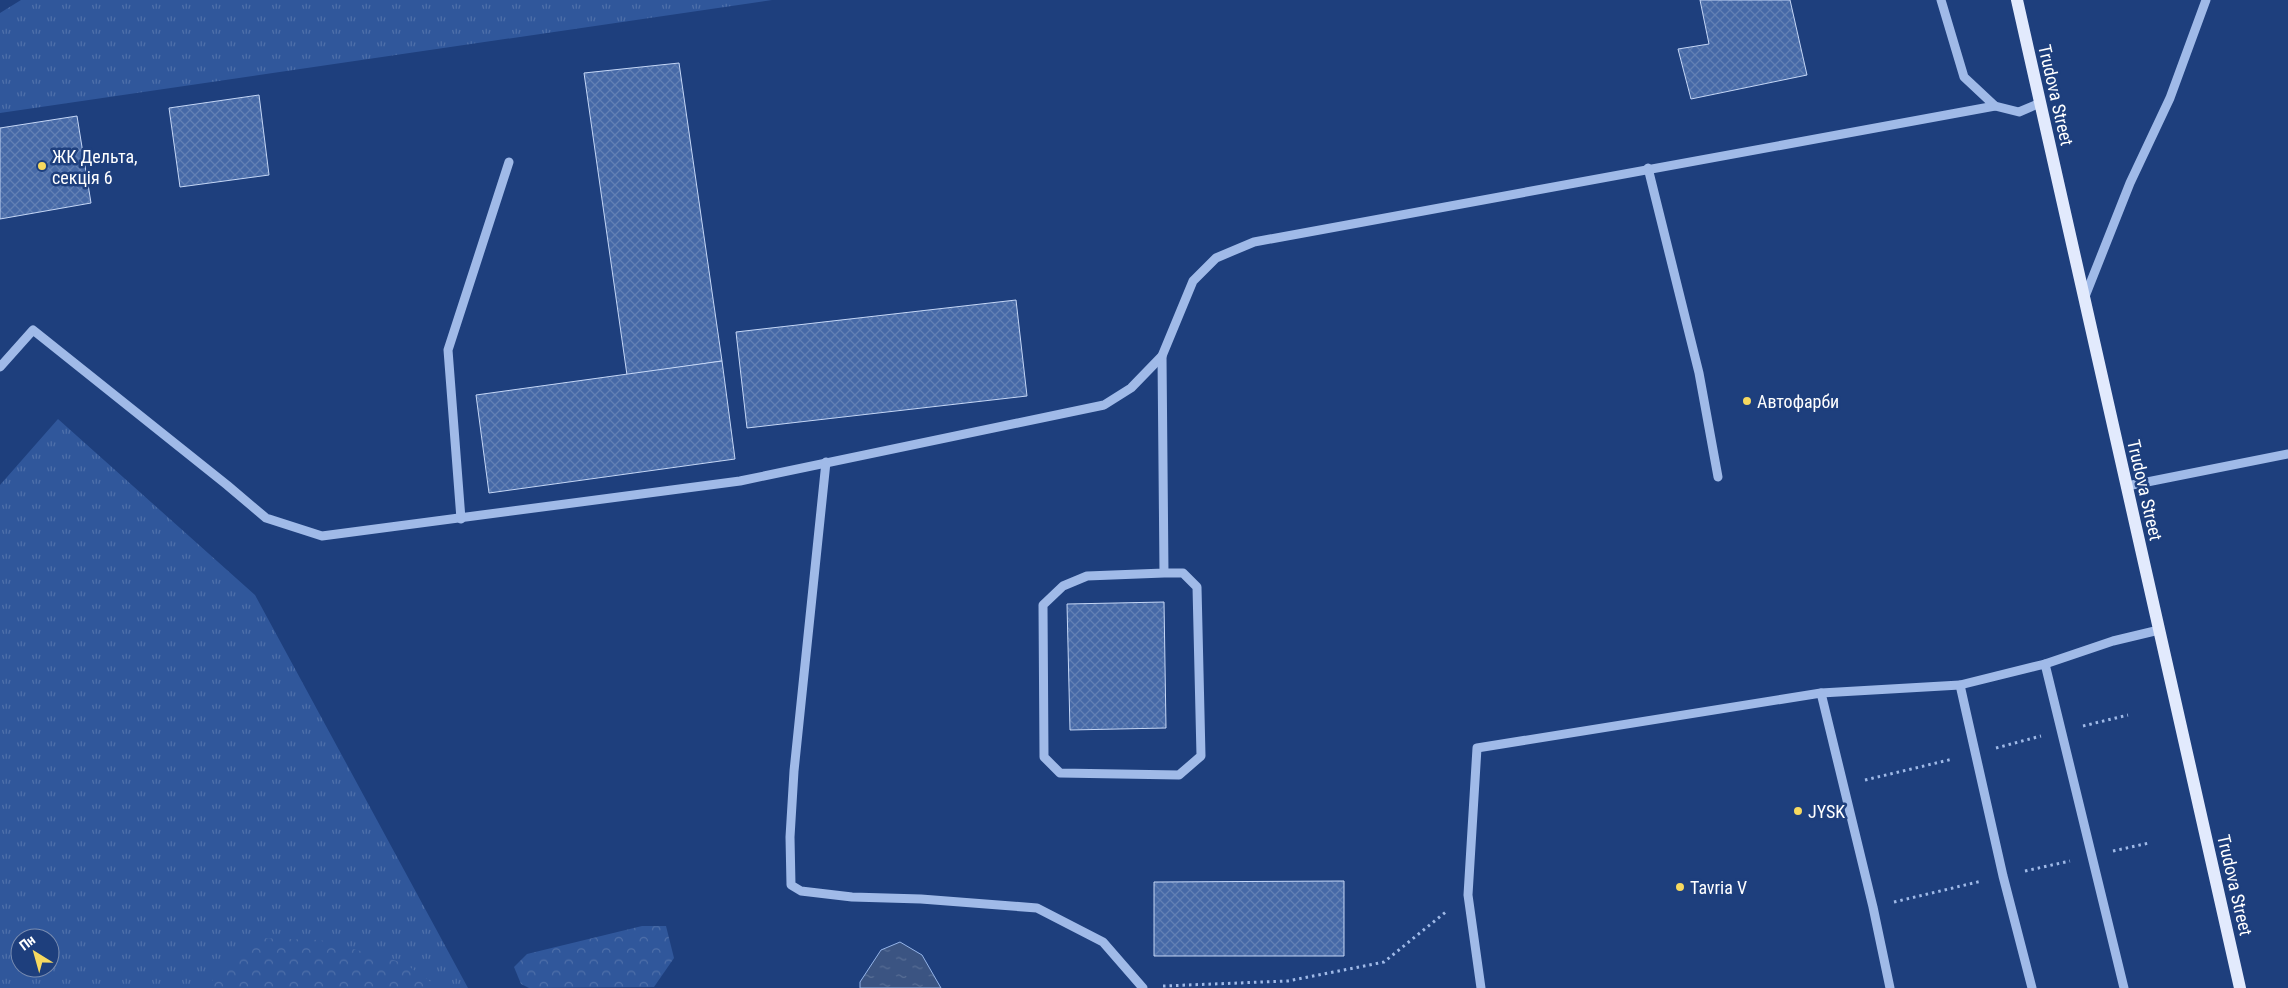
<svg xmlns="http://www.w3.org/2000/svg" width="2288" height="988" font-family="'Roboto Condensed',sans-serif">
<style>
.grass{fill:url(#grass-tufts);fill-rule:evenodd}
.forest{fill:url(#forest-crowns)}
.water{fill:url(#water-ripples);stroke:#94b4e9}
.building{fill:url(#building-cross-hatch);stroke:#c4d6f6}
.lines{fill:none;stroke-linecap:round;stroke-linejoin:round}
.path{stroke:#a0bae8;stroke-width:3;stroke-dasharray:2.5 4;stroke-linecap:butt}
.minor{stroke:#a0bae8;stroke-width:9}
.major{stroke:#e2eafd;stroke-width:12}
.poi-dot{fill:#f7d95f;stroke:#1e3f7d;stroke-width:2}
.labels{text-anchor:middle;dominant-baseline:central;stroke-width:5;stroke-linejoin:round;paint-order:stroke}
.street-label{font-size:18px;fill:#fff;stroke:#1e3f7d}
.poi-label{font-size:18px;fill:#fff;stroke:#1e3f7d;text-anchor:start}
</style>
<defs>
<pattern id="grass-tufts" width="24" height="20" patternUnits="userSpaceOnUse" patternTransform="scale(1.25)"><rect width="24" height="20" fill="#30579b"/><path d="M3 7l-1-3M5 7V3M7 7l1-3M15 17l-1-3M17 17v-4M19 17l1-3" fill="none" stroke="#4f70aa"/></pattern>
<pattern id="forest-crowns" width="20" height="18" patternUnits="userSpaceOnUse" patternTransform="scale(1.25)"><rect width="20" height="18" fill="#30579b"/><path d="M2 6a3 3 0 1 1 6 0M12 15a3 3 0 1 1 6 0" fill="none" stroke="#4f70aa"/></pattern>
<pattern id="water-ripples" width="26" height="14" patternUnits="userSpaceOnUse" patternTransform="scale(1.25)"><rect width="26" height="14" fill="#3b5482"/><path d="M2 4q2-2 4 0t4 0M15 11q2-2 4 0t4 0" fill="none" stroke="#586e95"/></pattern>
<pattern id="building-cross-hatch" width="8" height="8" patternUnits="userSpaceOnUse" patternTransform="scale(1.25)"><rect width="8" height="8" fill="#4669a7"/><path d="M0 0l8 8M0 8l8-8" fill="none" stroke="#6280b4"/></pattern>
</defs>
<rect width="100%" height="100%" fill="#1e3f7d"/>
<g class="grass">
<path d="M21,0H772L0,113V13Z"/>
<path d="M58,419L255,595L468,988H0V485ZM20,938H50V968H20Z"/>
</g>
<g class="forest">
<path d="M642,926H666L674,958L654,987L529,988L521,984L514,967L527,954Z"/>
<path d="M259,938L320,940L404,963L431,982L429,988H204Z"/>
</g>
<path class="water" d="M900,942L922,955L941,988H860V982L881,950Z"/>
<g class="building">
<path d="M1700,0H1790L1807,75L1691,99L1678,49L1709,44Z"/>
<path d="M679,63L722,361L627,375L584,73Z"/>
<path d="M259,95L269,175L180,187L169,108Z"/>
<path d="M77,116L91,203L0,219V128Z"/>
<path d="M1016,300L1027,396L747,428L736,332Z"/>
<path d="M722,361L735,459L489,493L476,395Z"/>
<path d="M1164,602L1166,728L1070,730L1067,604Z"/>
<path d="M1344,881V956H1154V882Z"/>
</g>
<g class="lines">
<g class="path">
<path d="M2083,726L2128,715"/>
<path d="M1996,748L2041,736"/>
<path d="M1865,780L1953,759"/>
<path d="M2113,851L2149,843"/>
<path d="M2025,871L2070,861"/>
<path d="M1894,902L1982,881"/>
<path d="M1163,986L1288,981L1384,962L1447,911"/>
</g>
<g class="minor">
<path d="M1941,0L1964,77L1995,106L2019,112L2040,103"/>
<path d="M1648,168L1699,373L1718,477"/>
<path d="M2084,299L2130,183L2170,98L2206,0"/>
<path d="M1162,356L1164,573H1183L1197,587L1201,756L1179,775L1060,773L1044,757L1043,605L1063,586L1087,576L1164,573"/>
<path d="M0,367L33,330L227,485L266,518L322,536L740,481L1104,405L1131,388L1162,356L1193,281L1216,258L1254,242L1995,106"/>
<path d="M826,462L794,771L790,837L791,885L801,891L852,897L921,899L1037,908L1103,942L1143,988"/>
<path d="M2127,486L2288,454"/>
<path d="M461,519L448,350L509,162"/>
<path d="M2045,664L2113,641L2159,630"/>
<path d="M1960,685L2045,664L2124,988"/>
<path d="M1821,693L1960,685L2003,876L2032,988"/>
<path d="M1481,988L1468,895L1477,748L1821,693L1873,907L1890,988"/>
</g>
<path class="major" d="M2017,0L2240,988"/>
</g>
<g class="poi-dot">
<circle cx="42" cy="166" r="5"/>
<circle cx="1747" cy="401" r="5"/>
<circle cx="1798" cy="811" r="5"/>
<circle cx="1680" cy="887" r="5"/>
</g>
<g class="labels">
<g class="street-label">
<text transform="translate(2056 95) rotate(77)">Trudova Street</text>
<text transform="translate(2145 490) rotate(77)">Trudova Street</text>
<text transform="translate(2235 885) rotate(77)">Trudova Street</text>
</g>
<g class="poi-label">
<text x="52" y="156">ЖК Дельта,<tspan x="52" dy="21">секція 6</tspan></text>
<text x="1757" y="401">Автофарби</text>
<text x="1808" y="811">JYSK</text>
<text x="1690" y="887">Tavria V</text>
</g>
</g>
<g transform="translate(35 953) rotate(323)"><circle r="24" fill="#1e3f7d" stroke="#788cb1"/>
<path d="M0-4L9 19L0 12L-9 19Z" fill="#f7d95f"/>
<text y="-8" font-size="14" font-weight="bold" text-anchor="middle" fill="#ffffff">Пн</text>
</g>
</svg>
